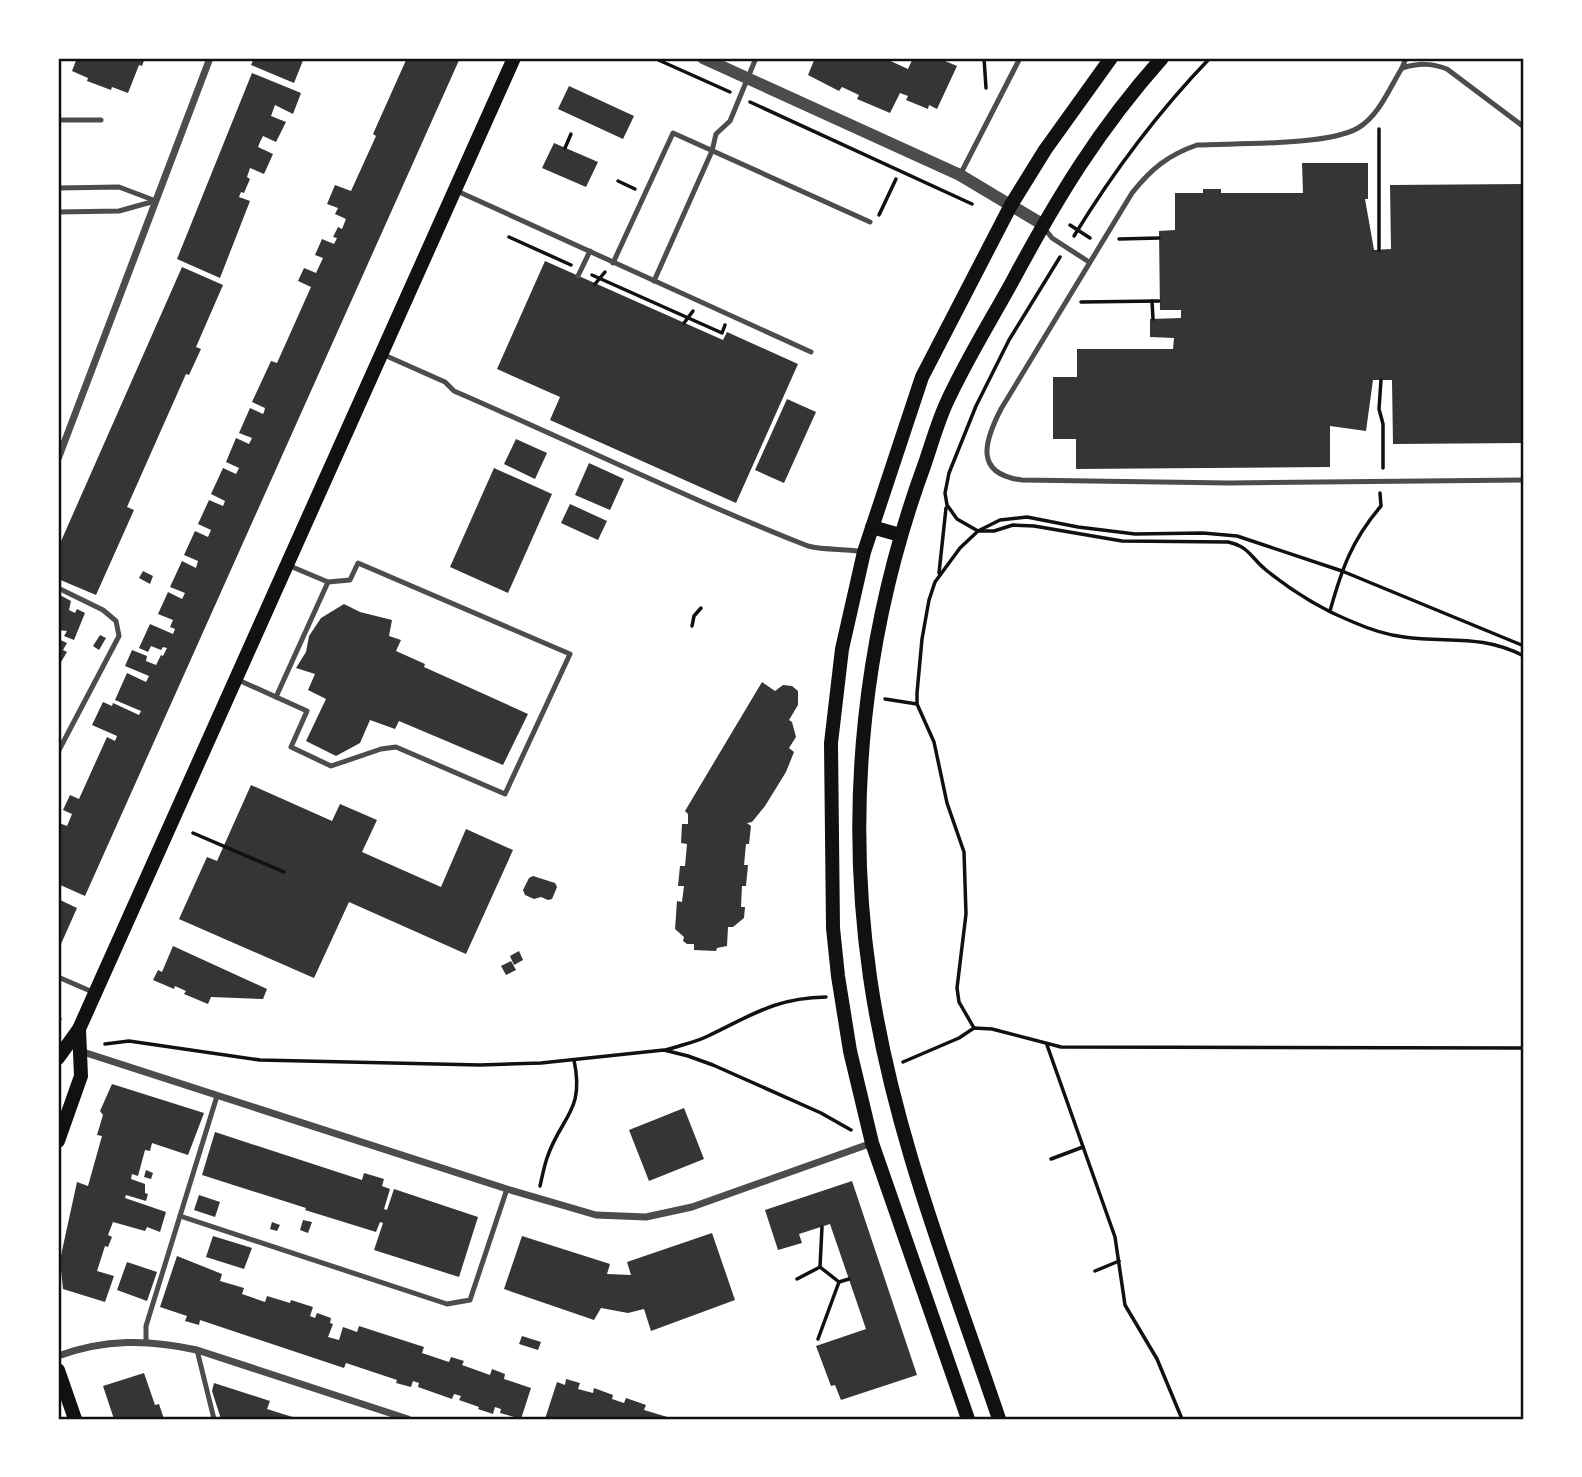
<svg xmlns="http://www.w3.org/2000/svg" width="1582" height="1477" font-family="Commissioner,sans-serif">
<style>
.building{fill:#353535}
.lines{fill:none;stroke-linecap:round;stroke-linejoin:round}
.path{stroke:#111;stroke-width:3.5}
.service{stroke:#4c4c4c;stroke-width:5}
.minor{stroke:#4c4c4c;stroke-width:7}
.tertiary{stroke:#4c4c4c;stroke-width:12}
.secondary{stroke:#111;stroke-width:14}
.neatline{fill:none;stroke:#111;stroke-width:2.5}
</style>
<rect width="100%" height="100%" fill="#fff"/>
<g class="building">
<path d="M77,58H145L142,66L139,65L128,93L112,87L111,90L87,81L88,78L72,71Z"/>
<path d="M254,58H304L294,83L251,65Z"/>
<path d="M407,58H460L85,896L58,884V844L61,837L58,835V825L59,823L67,826L72,814L63,810L70,795L79,799L107,737L115,741L117,736L92,725L103,702L112,706L113,703L139,715L141,711L115,700L127,673L146,682L149,676L125,666L132,650L147,656L146,661L156,665L161,655L163,656L167,648L163,647L161,650L151,646L148,652L139,648L150,624L173,634L175,629L170,627L173,620L158,614L168,592L182,599L185,593L170,587L182,561L196,568L198,561L184,555L195,531L208,537L211,530L198,524L209,500L223,506L225,501L211,494L223,468L236,474L239,468L226,462L236,438L249,444L252,438L239,433L250,408L263,414L264,412L265,408L252,402L271,361L277,363L311,287L298,281L304,268L316,273L323,258L315,255L322,239L334,244L337,238L333,237L338,227L342,229L346,219L335,214L338,208L327,204L335,185L351,191L376,136L373,134Z"/>
<path d="M815,58H884L908,69L913,58H938L957,66L937,109L929,105L928,109L906,100L908,96L900,93L890,113L857,99L859,95L842,87L839,91L808,75Z"/>
<path d="M252,73L301,93L293,114L275,105L271,116L286,122L276,142L263,136L260,142L258,147L273,154L264,174L250,168L247,177L250,179L244,193L241,192L239,197L250,201L220,278L177,259Z"/>
<path d="M569,86L634,116L623,139L558,109Z"/>
<path d="M554,143L598,162L586,187L542,168Z"/>
<path d="M1302,163H1368V199H1365L1374,250L1391,249L1390,185L1524,184V443L1393,444L1392,380H1373L1366,431L1330,426V467L1076,469V439H1053V377H1077V349H1173L1174,338L1150,337V319L1181,318V310H1160L1159,231L1175,230V193H1203V189H1221V193H1303Z"/>
<path d="M545,261L723,340L727,332L798,364L736,503L550,420L560,397L497,369Z"/>
<path d="M182,267L223,285L196,347L201,349L189,375L186,374L127,507L134,510L96,595L58,579V548Z"/>
<path d="M787,399L816,412L784,483L755,470Z"/>
<path d="M516,439L547,453L535,479L504,464Z"/>
<path d="M589,463L624,479L610,510L575,495Z"/>
<path d="M494,468L552,494L508,593L450,567Z"/>
<path d="M570,504L607,521L598,540L561,523Z"/>
<path d="M143,571L153,576L150,584L139,578Z"/>
<path d="M58,594L71,601L69,610L75,613L77,609L85,613L74,640L64,636L67,631L58,630Z"/>
<path d="M344,604L360,612L392,620L389,636L401,640L396,651L425,664L424,667L528,714L503,765L399,721L395,729L370,720L360,743L336,756L306,741L326,699L308,690L315,674L296,668L306,652L309,636L321,618Z"/>
<path d="M100,635L106,638L99,650L93,646Z"/>
<path d="M58,639L67,643L63,650L67,652L58,667Z"/>
<path d="M762,682L775,691L783,685L792,686L798,691V705L789,720L792,722L796,737L789,748L794,752L786,772L765,806L752,822L747,823L751,826L749,844H746L744,865H748L746,886H742L741,907H745L744,918L733,927H728L727,946L717,948L716,951L694,950V944H687L683,941L684,937L675,929L677,901L682,902L684,886H678L680,866H685L687,844L681,843L682,824H688V814L685,811Z"/>
<path d="M251,785L332,821L340,804L377,820L362,852L441,887L466,829L513,850L466,954L349,902L314,978L179,919L207,857L217,861Z"/>
<path d="M533,876L555,883L557,887L552,899L548,900L541,897L534,899L525,895L523,890L529,878Z"/>
<path d="M58,899L77,908L61,944L58,942Z"/>
<path d="M173,946L267,989L263,999L211,997L208,1004L184,994L186,991L175,986L174,989L153,980L158,970L162,972Z"/>
<path d="M519,951L523,960L514,965L510,956Z"/>
<path d="M511,961L516,970L506,975L501,966Z"/>
<path d="M112,1084L204,1113L188,1155L152,1143L150,1151L145,1150L138,1176L132,1174L131,1179L145,1184V1193L148,1194L146,1201L126,1195L125,1198L166,1212L160,1232L147,1227L145,1231L113,1222L108,1235L112,1237L108,1247L105,1246L97,1271L114,1276L105,1302L63,1289L60,1260L77,1182L88,1186L102,1136L97,1135L103,1115L100,1111Z"/>
<path d="M684,1108L704,1159L649,1181L629,1130Z"/>
<path d="M215,1132L362,1180L364,1173L384,1179L382,1186L390,1189L384,1209L387,1210L394,1189L478,1217L459,1277L374,1250L383,1223L380,1222L376,1232L305,1210L306,1208L202,1175Z"/>
<path d="M146,1170L153,1173L151,1179L144,1177Z"/>
<path d="M852,1181L917,1375L841,1400L835,1385L831,1386L816,1346L866,1329L830,1224L799,1234L802,1243L778,1250L765,1210Z"/>
<path d="M199,1195L220,1202L215,1217L194,1210Z"/>
<path d="M303,1220L312,1222L308,1233L300,1230Z"/>
<path d="M272,1222L280,1225L277,1231L270,1229Z"/>
<path d="M712,1233L735,1300L651,1331L644,1309L628,1313L601,1308L594,1320L504,1289L522,1236L610,1264L607,1274L631,1275L627,1262Z"/>
<path d="M213,1236L252,1248L244,1269L206,1257Z"/>
<path d="M177,1256L222,1274L220,1281L244,1288L242,1294L265,1302L267,1296L290,1303L291,1300L313,1307L310,1316L315,1318L317,1313L331,1318L330,1323L333,1324L328,1337L339,1340L343,1327L357,1332L359,1326L424,1347L422,1353L449,1362L451,1357L464,1361L462,1365L490,1375L492,1369L505,1374L504,1379L531,1388L521,1419L500,1413L501,1409L495,1407L493,1414L478,1409L479,1407L459,1400L461,1396L454,1394L452,1399L418,1387L419,1383L413,1381L411,1387L396,1383L397,1380L346,1363L344,1368L200,1320L199,1325L185,1321L187,1316L160,1307Z"/>
<path d="M127,1262L157,1272L147,1301L117,1290Z"/>
<path d="M522,1336L541,1342L538,1350L519,1344Z"/>
<path d="M144,1373L155,1405L159,1404L164,1419H114L103,1386Z"/>
<path d="M566,1379L580,1383L578,1389L593,1393L594,1388L613,1395L612,1399L624,1403L626,1398L646,1405L644,1410L674,1419H545L557,1382L565,1385Z"/>
<path d="M214,1383L270,1401L267,1409L299,1419H221L212,1391Z"/>
</g>
<g class="lines">
<g class="path">
<path d="M654,58L730,92"/>
<path d="M984,58L986,88"/>
<path d="M750,102L972,204"/>
<path d="M565,148L571,134"/>
<path d="M618,181L635,189"/>
<path d="M879,215L896,179"/>
<path d="M1070,225L1090,238"/>
<path d="M1074,236C1113,172 1158,112 1210,58"/>
<path d="M509,237L571,265"/>
<path d="M1119,239L1159,238"/>
<path d="M1379,250V129"/>
<path d="M1060,257L1009,340L976,406L949,473L945,493L947,505L957,519L978,531H994L1013,525L1034,526L1122,541L1228,542C1250,547 1250,557 1266,570C1291,590 1323,610 1353,622C1369,629 1387,635 1404,637C1449,643 1481,634 1524,656"/>
<path d="M592,275L722,333L725,325"/>
<path d="M595,284L605,272"/>
<path d="M1152,301L1153,319"/>
<path d="M1081,302L1159,301"/>
<path d="M684,323L693,311"/>
<path d="M1381,380L1379,409L1383,424V468"/>
<path d="M939,573L946,508"/>
<path d="M1330,611C1342,568 1352,540 1381,506L1380,493"/>
<path d="M692,626L694,616L701,608"/>
<path d="M885,699L917,704"/>
<path d="M193,833L284,872"/>
<path d="M58,1019H60"/>
<path d="M974,1028L959,1002L957,988L966,914L964,852L947,803L934,742L917,704V693L922,639L929,600L935,582L960,548L978,531L1000,520L1027,517L1078,527L1135,534L1203,533L1237,536L1342,571L1524,646"/>
<path d="M105,1044L129,1041L260,1060L480,1065L541,1063L664,1050L688,1056L713,1065L821,1113L851,1130"/>
<path d="M1047,1045L1115,1237L1125,1305L1157,1359L1182,1419"/>
<path d="M666,1050C680,1045 694,1043 708,1036C752,1015 775,998 826,997"/>
<path d="M903,1062L959,1038L974,1028L992,1029L1061,1047L1524,1048"/>
<path d="M1051,1159L1083,1147"/>
<path d="M540,1186C542,1177 544,1167 547,1158C561,1116 585,1112 574,1060"/>
<path d="M822,1227L820,1267L839,1282L849,1279"/>
<path d="M1095,1271L1119,1261"/>
<path d="M797,1279L820,1267"/>
<path d="M818,1339L839,1282"/>
</g>
<g class="service">
<path d="M1402,68L1406,58"/>
<path d="M58,120H101"/>
<path d="M1524,127L1447,69C1431,63 1419,63 1402,68C1390,87 1379,116 1358,128C1327,146 1235,143 1197,145C1168,155 1151,169 1132,193L1001,409C984,442 974,474 1022,480L1229,483L1524,480"/>
<path d="M961,173L1020,58"/>
<path d="M58,188L119,187L156,201"/>
<path d="M457,191L811,352"/>
<path d="M58,212L119,211L155,201"/>
<path d="M1045,229L1052,238L1089,262"/>
<path d="M613,263L673,133L870,222"/>
<path d="M578,276L590,251"/>
<path d="M654,281L712,151L716,134L730,121L756,58"/>
<path d="M382,354L445,382L454,391C572,442 688,499 808,546C827,551 845,548 864,552"/>
<path d="M58,588L103,610L116,621L119,636L58,752"/>
<path d="M236,679L307,711L291,747L331,766L381,749L396,747L505,794L570,654L358,563L350,580L328,582L290,566"/>
<path d="M276,697L328,582"/>
<path d="M58,977L95,993"/>
<path d="M180,1216L447,1304L470,1300L507,1189"/>
<path d="M146,1341V1326L217,1096"/>
<path d="M197,1350L214,1419"/>
</g>
<g class="minor">
<path d="M58,459L210,58"/>
<path d="M80,1051L507,1189L596,1215L646,1217L692,1207L872,1143"/>
<path d="M58,1356C104,1339 148,1339 197,1350L408,1419"/>
</g>
<path class="tertiary" d="M703,58L960,175L1042,224"/>
<g class="secondary">
<path d="M872,527L900,535"/>
<path d="M58,1058L79,1029L514,58"/>
<path d="M58,1141L81,1076L79,1029"/>
<path d="M58,1370L75,1419"/>
<path d="M968,1419L872,1143L850,1051L838,976L833,928L831,743L842,649L864,552L922,377L1011,205L1045,150L1111,58"/>
<path d="M999,1419C950,1274 892,1130 870,977C845,805 864,630 924,466C931,446 937,424 946,404C965,362 990,322 1012,282C1057,198 1098,130 1162,58"/>
</g>
</g>
<rect width="1582" height="1477" fill="none" stroke="#ffffff" stroke-width="119"/>
<rect x="60" y="60" width="1462" height="1358" class="neatline"/>
</svg>
